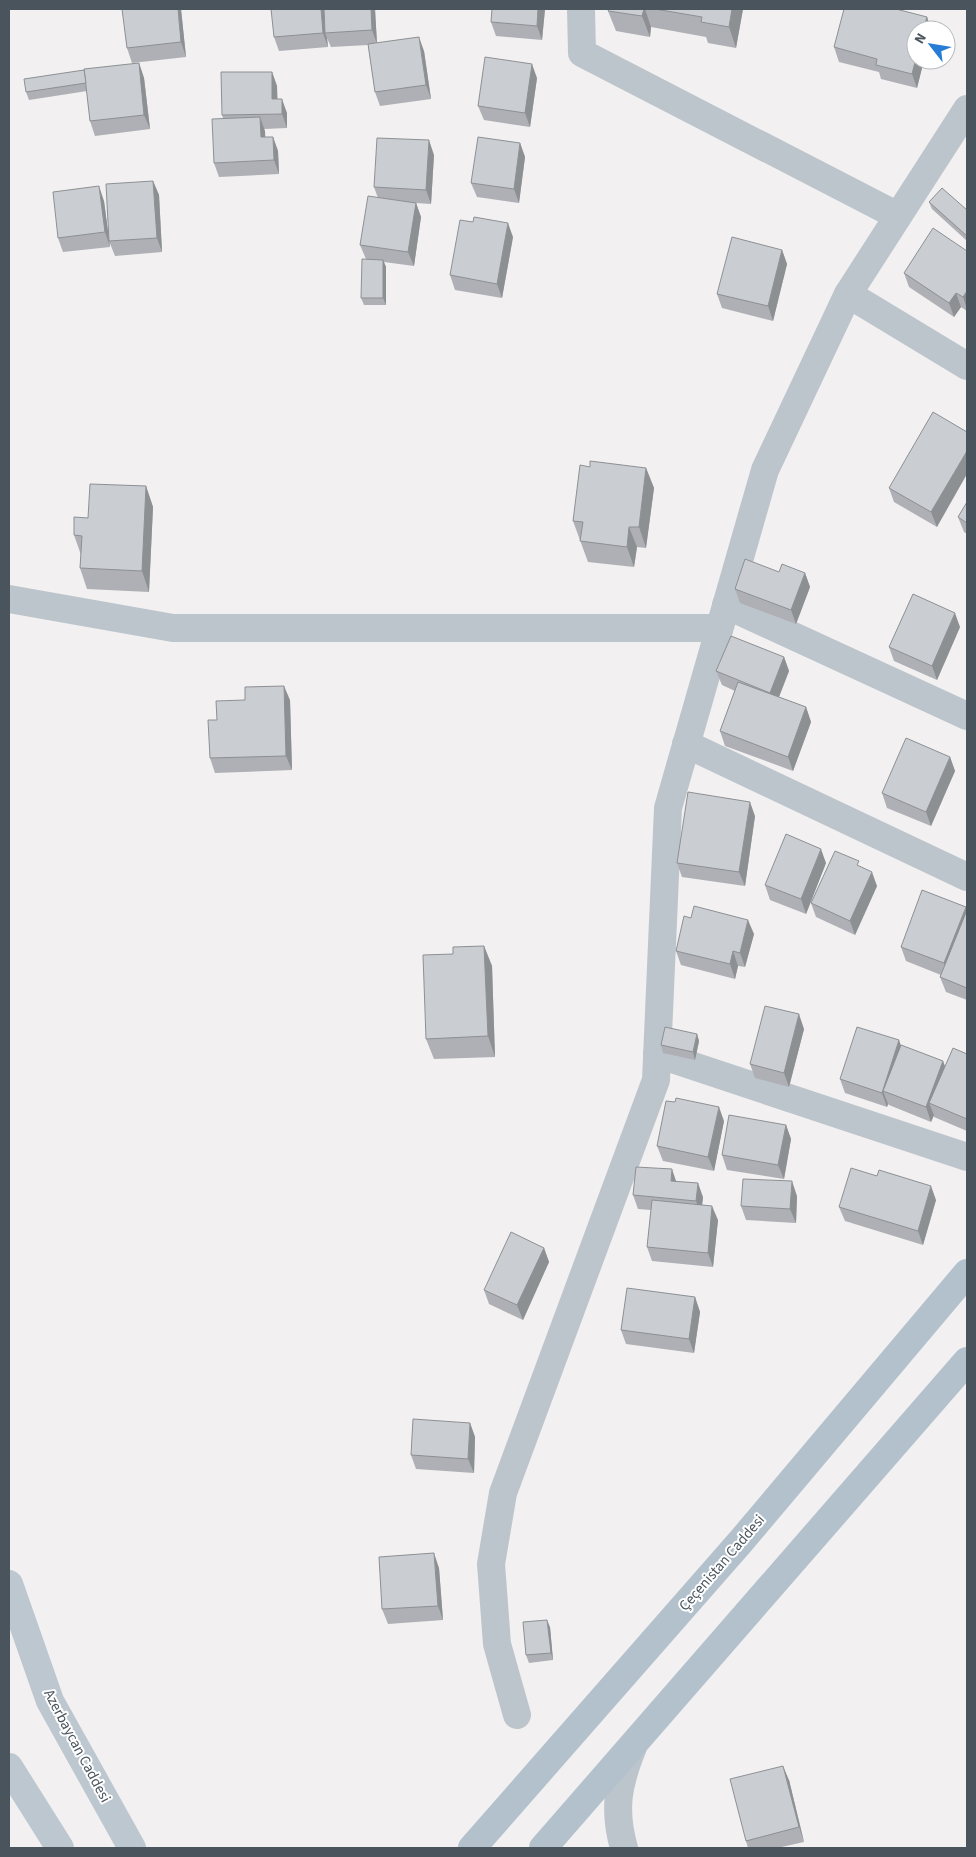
<svg xmlns="http://www.w3.org/2000/svg" width="976" height="1857" font-family="'Source Sans 3',sans-serif">
<style>
.lines{fill:none;stroke-linecap:round;stroke-linejoin:round}
.minor{stroke:#bdc5cc;stroke-width:28}
.tertiary{stroke:#bdc5cc;stroke-width:28}
.secondary{stroke:#bdc7d0;stroke-width:28}
.primary{stroke:#b2c1cc;stroke-width:28}
.wall{fill:#aeb0b5}
.shaded-wall{fill:#8d9093}
.building{fill:#cacdd2;stroke:#8d9093}
.labels{text-anchor:middle;dominant-baseline:central;stroke-width:4;stroke-linejoin:round;paint-order:stroke}
.street-label{font-size:15px;fill:#49545c;stroke:#fff}
</style>
<rect width="100%" height="100%" fill="#f2f0f0"/>
<g class="lines">
<g class="minor">
<path d="M581,9L582,53L898,216"/>
<path d="M848,294L967,366"/>
<path d="M9,599L173,628H719"/>
<path d="M726,605L967,716"/>
<path d="M686,744L967,877"/>
<path d="M657,1054L967,1157"/>
</g>
<g class="tertiary">
<path d="M517,1715L497,1644L491,1564L503,1493L656,1080L668,808L765,470L848,294L967,109"/>
<path d="M624,1848C613,1809 618,1784 633,1747"/>
</g>
<g class="secondary">
<path d="M9,1584L50,1701L132,1848"/>
<path d="M9,1767L60,1848"/>
</g>
<g class="primary">
<path d="M472,1848L742,1540L967,1273"/>
<path d="M543,1848L967,1361"/>
</g>
</g>
<g class="wall">
<path d="M181,9L186,57L132,63L127,48Z"/>
<path d="M375,9L377,43L424,51L431,99L380,106L375,92L368,45L331,47L327,38L328,47L279,51L274,37Z"/>
<path d="M492,9H545L542,40L496,36L491,22Z"/>
<path d="M609,9H743L736,48L708,43L706,37L651,27L650,37L616,31L608,11Z"/>
<path d="M927,17L931,30H916V60H924L917,88L881,79L879,72L839,62L834,47Z"/>
<path d="M139,63L144,78L150,129L95,136L90,121L87,91L29,100L26,92Z"/>
<path d="M272,72L277,86V99L287,113V128L264,129L265,137H273L278,151L279,174L219,177L214,163L223,118L222,115Z"/>
<path d="M537,78L530,127L484,120L478,106Z"/>
<path d="M520,143L525,157L519,203L477,197L471,183Z"/>
<path d="M434,155L431,204L416,203L421,217L414,266L384,262L386,267V305H364L361,298L366,259L360,245L378,198L374,187Z"/>
<path d="M153,181L159,195L162,252L115,256L109,241Z"/>
<path d="M104,201L110,247L63,252L58,238Z"/>
<path d="M929,202L967,210V241L932,209Z"/>
<path d="M513,237L502,298L455,290L450,275Z"/>
<path d="M782,250L787,264L773,321L722,308L717,294Z"/>
<path d="M967,251V311L961,307L954,317L909,287L904,273Z"/>
<path d="M967,432L937,527L894,502L889,488Z"/>
<path d="M590,467L646,468L654,488L646,548L637,547L634,567L588,562L573,521Z"/>
<path d="M146,486L153,507L149,592L87,589L80,568L81,555L74,535L88,518Z"/>
<path d="M967,502V534L964,532L958,517Z"/>
<path d="M779,572L805,573L810,587L796,624L740,603L735,589Z"/>
<path d="M960,627L937,680L894,661L889,647Z"/>
<path d="M784,657L789,671L779,697L806,707L811,722L793,771L725,746L720,731L735,691L722,685L716,671Z"/>
<path d="M245,700H290L292,770L215,773L210,758L217,720Z"/>
<path d="M950,757L955,771L931,826L887,808L882,793Z"/>
<path d="M755,816L745,886L682,877L677,863Z"/>
<path d="M826,863L806,914L770,900L765,885Z"/>
<path d="M861,867L877,886L855,935L816,917L811,903Z"/>
<path d="M967,910V1000L946,992L940,977L941,975L906,961L901,947Z"/>
<path d="M754,934L745,967L738,966L735,979L681,965L676,951Z"/>
<path d="M484,946L492,966L495,1057L434,1059L426,1039L453,954Z"/>
<path d="M804,1029L789,1087L755,1078L750,1064Z"/>
<path d="M697,1034L699,1041L695,1060L663,1053L661,1045Z"/>
<path d="M901,1046L943,1061L945,1066L967,1054V1131L934,1117V1115L931,1122L889,1105L888,1104L887,1107L845,1093L840,1079Z"/>
<path d="M724,1121L714,1171L663,1161L657,1146Z"/>
<path d="M786,1125L791,1139L784,1179L727,1170L722,1155Z"/>
<path d="M676,1181L703,1197L702,1205L718,1220L713,1267L652,1261L647,1247L651,1210L638,1209L633,1195Z"/>
<path d="M797,1196L796,1223L746,1220L741,1206Z"/>
<path d="M936,1200L923,1245L845,1221L839,1207Z"/>
<path d="M544,1248L549,1262L523,1320L489,1304L484,1290Z"/>
<path d="M695,1297L700,1312L694,1353L626,1344L621,1330Z"/>
<path d="M470,1423L475,1437L474,1473L416,1469L411,1455Z"/>
<path d="M439,1568L443,1620L388,1624L382,1609Z"/>
<path d="M550,1627L553,1660L529,1663L526,1655Z"/>
<path d="M789,1780L804,1842L777,1848H748L746,1841Z"/>
</g>
<g class="shaded-wall">
<path d="M178,9H181L186,57L181,42Z"/>
<path d="M321,9H325V33L327,38L328,47L323,33Z"/>
<path d="M371,9H375L377,44L372,30Z"/>
<path d="M538,9H545L542,40L537,26Z"/>
<path d="M644,9H645L651,27L650,37L642,16Z"/>
<path d="M732,9H743L736,48L729,27Z"/>
<path d="M927,17L931,30H923Z"/>
<path d="M419,37L424,51L431,99L426,85Z"/>
<path d="M916,58V60H924L917,88L912,74Z"/>
<path d="M139,63L144,78L150,129L144,115Z"/>
<path d="M532,64L537,78L530,127L525,113Z"/>
<path d="M272,72L277,86L278,113L272,99Z"/>
<path d="M282,99L287,113V128L282,114Z"/>
<path d="M260,117L265,131L266,152L261,137Z"/>
<path d="M273,137L278,151L279,174L274,160Z"/>
<path d="M429,140L434,155L431,204L426,190Z"/>
<path d="M520,143L525,157L519,203L514,189Z"/>
<path d="M153,181L159,195L162,252L157,238Z"/>
<path d="M99,186L104,201L110,247L105,232Z"/>
<path d="M416,203L421,217L414,266L408,252Z"/>
<path d="M508,223L513,237L502,298L497,284Z"/>
<path d="M782,250L787,264L773,321L768,306Z"/>
<path d="M383,260L386,267V305L383,298Z"/>
<path d="M967,291V309L963,297Z"/>
<path d="M956,293L961,307L954,317L949,303Z"/>
<path d="M967,451V474L937,527L931,512Z"/>
<path d="M646,468L654,488L646,548L639,527Z"/>
<path d="M146,486L153,507L149,592L142,571Z"/>
<path d="M629,527L637,547L634,567L627,547Z"/>
<path d="M805,573L810,587L796,624L791,610Z"/>
<path d="M955,613L960,627L937,680L932,666Z"/>
<path d="M784,657L789,671L775,707L770,693Z"/>
<path d="M284,686L290,700L292,770L286,756Z"/>
<path d="M806,707L811,722L793,771L788,757Z"/>
<path d="M950,757L955,771L931,826L926,812Z"/>
<path d="M750,802L755,816L745,886L739,872Z"/>
<path d="M821,849L826,863L806,914L801,899Z"/>
<path d="M872,872L877,886L855,935L850,921Z"/>
<path d="M966,907L967,911L949,978L944,963Z"/>
<path d="M748,920L754,934L745,967L740,953Z"/>
<path d="M484,946L492,966L495,1057L488,1036Z"/>
<path d="M733,951L738,966L735,979L730,964Z"/>
<path d="M799,1014L804,1029L789,1087L784,1073Z"/>
<path d="M697,1034L699,1041L695,1060L693,1052Z"/>
<path d="M899,1040L904,1054L883,1091L888,1104L887,1107L882,1093Z"/>
<path d="M943,1061L948,1076L929,1103L934,1115L931,1122L926,1107Z"/>
<path d="M719,1107L724,1121L714,1171L708,1157Z"/>
<path d="M786,1125L791,1139L784,1179L778,1165Z"/>
<path d="M672,1169L677,1184L671,1181Z"/>
<path d="M792,1181L797,1196L796,1223L790,1209Z"/>
<path d="M698,1183L703,1197L701,1215L696,1201Z"/>
<path d="M931,1186L936,1200L923,1245L918,1231Z"/>
<path d="M712,1206L718,1220L713,1267L708,1253Z"/>
<path d="M544,1248L549,1262L523,1320L517,1305Z"/>
<path d="M695,1297L700,1312L694,1353L689,1339Z"/>
<path d="M470,1423L475,1437L474,1473L468,1459Z"/>
<path d="M434,1553L439,1568L443,1620L438,1606Z"/>
<path d="M547,1620L550,1627L553,1660L551,1653Z"/>
<path d="M783,1766L789,1780L804,1842L799,1827Z"/>
</g>
<g class="building">
<path d="M122,9H178L181,42L127,48Z"/>
<path d="M271,9H321L323,33L274,37Z"/>
<path d="M324,9H371L372,30L325,33Z"/>
<path d="M492,9H538L537,26L491,22Z"/>
<path d="M609,9H644L642,16L608,11Z"/>
<path d="M655,9H732L729,27L701,22L702,17Z"/>
<path d="M844,9H896L927,17L923,30H916V58L912,74L876,65L877,59L834,47Z"/>
<path d="M419,37L426,85L375,92L368,44Z"/>
<path d="M485,57L532,64L525,113L478,106Z"/>
<path d="M139,63L144,115L90,121L84,69Z"/>
<path d="M84,70L86,83L26,92L24,79Z"/>
<path d="M221,72H272V99H282V114L222,115Z"/>
<path d="M260,117L261,137H273L274,160L214,163L212,119Z"/>
<path d="M478,137L520,143L514,189L471,183Z"/>
<path d="M377,138L429,140L426,190L374,187Z"/>
<path d="M153,181L157,238L109,241L106,184Z"/>
<path d="M99,186L105,232L58,238L53,192Z"/>
<path d="M942,188L967,210V236L929,202Z"/>
<path d="M368,196L416,203L408,252L360,245Z"/>
<path d="M474,217L508,223L497,284L450,275L460,220L473,222Z"/>
<path d="M933,228L967,251V291L963,297L956,293L949,303L904,273Z"/>
<path d="M732,237L782,250L768,306L717,294Z"/>
<path d="M362,259L383,260V298H361Z"/>
<path d="M933,412L967,432V451L931,512L889,488Z"/>
<path d="M590,461L646,468L639,527H629L627,547L580,541L583,522L573,521L580,465L590,467Z"/>
<path d="M90,484L146,486L142,571L80,568L82,536L74,535V517L88,518Z"/>
<path d="M967,502V523L958,517Z"/>
<path d="M745,559L779,572L782,564L805,573L791,610L735,589Z"/>
<path d="M913,594L955,613L932,666L889,647Z"/>
<path d="M731,636L784,657L770,693L716,671Z"/>
<path d="M738,682L806,707L788,757L720,731Z"/>
<path d="M284,686L286,756L210,758L208,720H217L216,701L245,700V687Z"/>
<path d="M906,738L950,757L926,812L882,793Z"/>
<path d="M688,792L750,802L739,872L677,863Z"/>
<path d="M786,834L821,849L801,899L765,885Z"/>
<path d="M835,851L859,861L857,865L872,872L850,921L811,903Z"/>
<path d="M922,890L966,907L944,963L901,947Z"/>
<path d="M694,906L748,920L740,953L733,951L730,964L676,951L684,916L691,918Z"/>
<path d="M967,910V988L940,977Z"/>
<path d="M484,946L488,1036L426,1039L423,955L453,954V947Z"/>
<path d="M765,1006L799,1014L784,1073L750,1064Z"/>
<path d="M665,1027L697,1034L693,1052L661,1045Z"/>
<path d="M857,1027L899,1040L882,1093L840,1079Z"/>
<path d="M901,1045L943,1061L926,1107L883,1091Z"/>
<path d="M953,1048L967,1054V1119L929,1103Z"/>
<path d="M676,1098L719,1107L708,1157L657,1146L666,1101L675,1102Z"/>
<path d="M729,1115L786,1125L778,1165L722,1155Z"/>
<path d="M636,1167L672,1169L671,1181L698,1183L696,1201L633,1195Z"/>
<path d="M851,1168L877,1176L879,1170L931,1186L918,1231L839,1207Z"/>
<path d="M743,1179L792,1181L790,1209L741,1206Z"/>
<path d="M652,1200L712,1206L708,1253L647,1247Z"/>
<path d="M511,1232L544,1248L517,1305L484,1290Z"/>
<path d="M627,1288L695,1297L689,1339L621,1330Z"/>
<path d="M413,1419L470,1423L468,1459L411,1455Z"/>
<path d="M434,1553L438,1606L382,1609L379,1557Z"/>
<path d="M547,1620L551,1653L526,1655L523,1622Z"/>
<path d="M783,1766L799,1827L746,1841L730,1779Z"/>
</g>
<g class="labels">
<g class="street-label">
<text transform="translate(722 1563) rotate(-49)">Çeçenistan Caddesi</text>
<text transform="translate(77 1746) rotate(62)">Azerbaycan Caddesi</text>
</g>
</g>
<rect width="976" height="1857" fill="none" stroke="#49545c" stroke-width="20"/>
<g transform="translate(931 45) rotate(301)"><circle r="24" fill="#ffffff" stroke="#b6bbbe"/>
<path d="M0-4L9 19L0 12L-9 19Z" fill="#277cd5"/>
<text y="-8" font-size="14" font-weight="bold" text-anchor="middle" fill="#49545c">N</text>
</g>
</svg>
